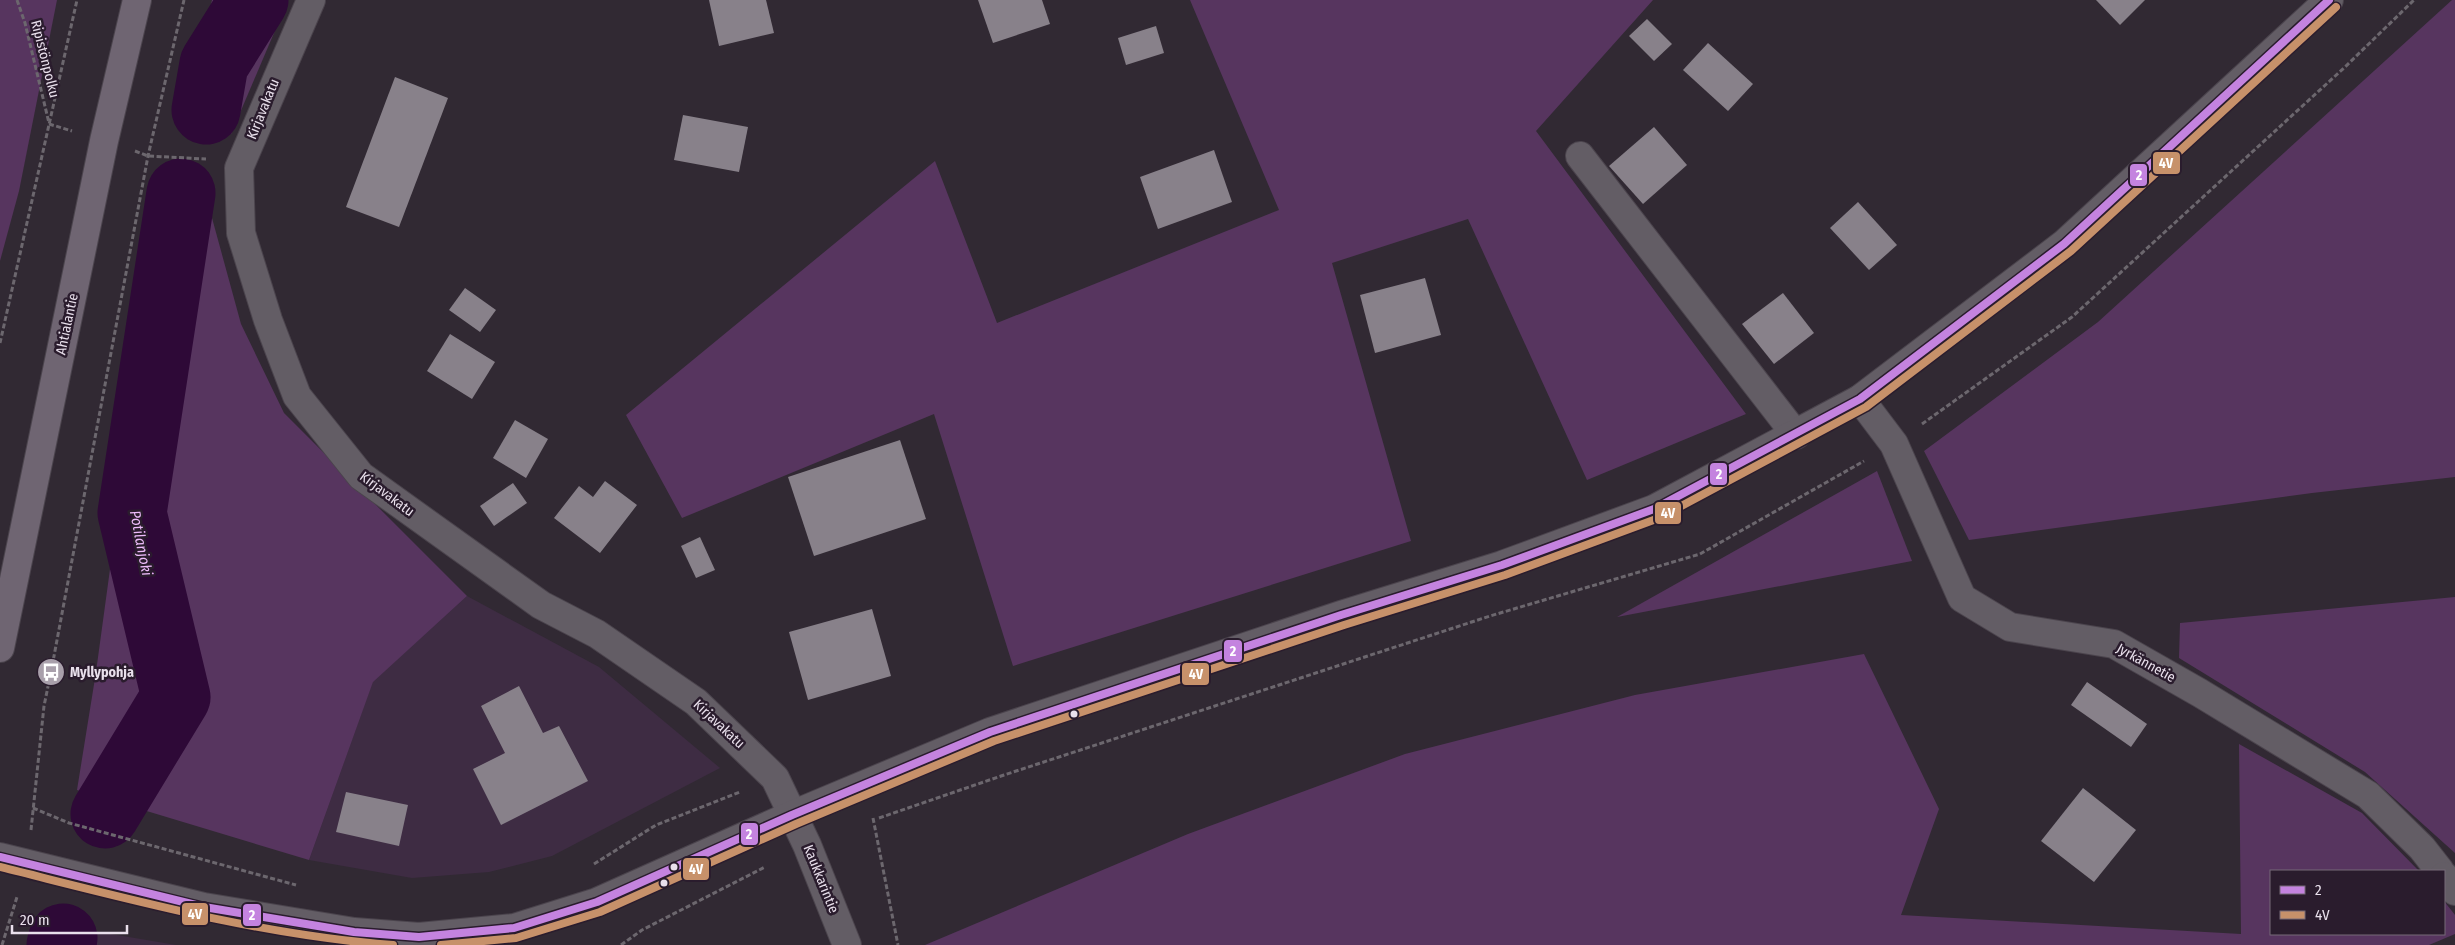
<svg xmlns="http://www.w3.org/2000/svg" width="2455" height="945" font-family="'Fira Sans Condensed',sans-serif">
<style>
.built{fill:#3e2c43}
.green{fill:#57355f}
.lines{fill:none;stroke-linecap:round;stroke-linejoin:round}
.river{stroke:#2e0937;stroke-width:69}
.building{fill:#88818a}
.minor-casing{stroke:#4b444d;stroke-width:30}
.major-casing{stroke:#4b444d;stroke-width:30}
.path{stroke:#6c676e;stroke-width:3;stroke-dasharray:5 2.5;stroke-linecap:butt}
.minor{stroke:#635d65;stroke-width:28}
.major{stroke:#6f6572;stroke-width:28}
.bus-1-casing{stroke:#2a1c2d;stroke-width:11}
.bus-2-casing{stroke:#2a1c2d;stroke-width:11}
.bus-1{stroke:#c483df;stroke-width:8}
.bus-2{stroke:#c7916a;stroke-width:8}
.bus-dot{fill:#e9e0ec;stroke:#2a1c2d;stroke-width:2}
.labels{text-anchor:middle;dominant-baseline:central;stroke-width:5;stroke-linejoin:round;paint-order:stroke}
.street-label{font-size:14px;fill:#e9e0ec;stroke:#2a1c2d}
.poi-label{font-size:14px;font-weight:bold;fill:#e9e0ec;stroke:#2a1c2d;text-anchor:start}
.water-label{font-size:15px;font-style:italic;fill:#eebcfb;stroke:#2a1c2d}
.line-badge{stroke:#2a1c2d;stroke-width:2}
.badge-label{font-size:14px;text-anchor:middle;font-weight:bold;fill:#fff}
</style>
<rect width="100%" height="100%" fill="#312933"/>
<g class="built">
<path d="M467,596L599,667L720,768L552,856L489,872L412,878L309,860L373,681Z"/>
<path d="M76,928L176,945H70Z"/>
</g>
<g class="green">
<path d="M0,0H57L19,191L0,261Z"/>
<path d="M212,0H288L231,134L184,124Z"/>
<path d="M1190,0H1653L1536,131L1746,414L1587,480L1468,219L1332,263L1411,541L1013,666L934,414L682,518L626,415L935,161L997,323L1279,210Z"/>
<path d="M2452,0H2455V477L2312,493L1969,540L1924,451L2098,322Z"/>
<path d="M161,195L206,196L241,324L284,413L467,596L373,682L309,860L77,790L96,672Z"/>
<path d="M1877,471L1912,561L1617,617Z"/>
<path d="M2455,597V853L2365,772L2179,658L2180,623Z"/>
<path d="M1864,654L1939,809L1901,915L2241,934L2239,744L2362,813L2419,871H2271V934H2444V901L2455,915V934L2429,945H925L1188,834L1405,754L1635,695Z"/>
</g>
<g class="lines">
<g class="river">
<path d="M206,110L214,64L254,0"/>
<path d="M105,814L176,697L132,513L181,193"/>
<path d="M61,945L63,938"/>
</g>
</g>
<g class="building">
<path d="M709,0H766L774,33L719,46Z"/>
<path d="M978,0H1042L1050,24L993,43Z"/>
<path d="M2096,0H2145L2120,25Z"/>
<path d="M1647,19L1672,44L1654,61L1629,36Z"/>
<path d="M1156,26L1164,53L1126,65L1118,38Z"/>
<path d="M1708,43L1753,84L1728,111L1683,70Z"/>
<path d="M395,77L448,98L399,227L346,207Z"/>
<path d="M683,115L748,127L739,172L674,160Z"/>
<path d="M1654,127L1687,165L1643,204L1609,166Z"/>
<path d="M1214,150L1232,202L1158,229L1140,177Z"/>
<path d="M1858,202L1897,245L1869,270L1830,228Z"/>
<path d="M1425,278L1441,335L1375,353L1360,295Z"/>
<path d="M465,288L496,310L480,332L449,310Z"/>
<path d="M1783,293L1814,333L1774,364L1742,324Z"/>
<path d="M450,334L495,362L472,399L427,371Z"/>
<path d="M515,420L548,439L526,478L493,458Z"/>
<path d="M900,440L926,519L814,556L788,477Z"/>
<path d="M605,481L637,505L600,553L554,518L579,486L593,497Z"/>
<path d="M513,483L527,503L494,526L480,506Z"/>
<path d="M700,537L715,570L696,578L681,546Z"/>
<path d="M872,609L891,676L808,700L789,632Z"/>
<path d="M2087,682L2147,724L2131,747L2071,705Z"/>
<path d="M519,686L543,733L559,726L588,781L501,825L473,769L505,753L481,706Z"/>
<path d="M2083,788L2136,830L2094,882L2041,841Z"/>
<path d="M346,792L408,805L399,846L336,832Z"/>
</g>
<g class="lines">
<g class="minor-casing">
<g id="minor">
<path d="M311,0L239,168L241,233L268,320L297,396L361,476L541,605L597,634L696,702L775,778L807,845L847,945"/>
<path d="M1580,156L1796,435"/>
<path d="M1860,399L1894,444L1962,598L2010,627L2114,644L2200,693L2368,795L2422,848L2440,871"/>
<path d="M0,857L204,907L354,932L419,937L514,928L597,902L792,815L990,732L1341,615L1502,565L1654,509L1860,399L2064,244L2329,0"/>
<path d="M2444,876L2455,891"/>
</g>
</g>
<g class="major-casing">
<path id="major" d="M0,648L104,141L137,0"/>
</g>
<g class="path">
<path d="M17,0L25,23L49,123"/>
<path d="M49,124L72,131"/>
<path d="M135,151L148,156L206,159"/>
<path d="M0,343L77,0"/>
<path d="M1922,424L2072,317L2345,67L2414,0"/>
<path d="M33,808L69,823L296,885"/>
<path d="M873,818L898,945"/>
<path d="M879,818L1004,775L1490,616L1700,554L1864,461"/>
<path d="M31,830L44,706L51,672L148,156L184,0"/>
<path d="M594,864L656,825L740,792"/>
<path d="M2,945L17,897"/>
<path d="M621,945L642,930L765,867"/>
</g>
<use href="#minor" class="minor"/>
<use href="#major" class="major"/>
<g class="bus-1-casing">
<path id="bus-1" d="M0,857L204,907L354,932L419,937L514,928L597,902L792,815L990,732L1341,615L1502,565L1654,509L1860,399L2064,244L2329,0"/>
</g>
<g class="bus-2-casing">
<g id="bus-2">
<path d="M0,867C129,899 259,935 393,945"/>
<path d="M441,945L516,938L600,912L796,824L994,741L1344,625L1505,575L1659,518L1866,407L2071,251L2336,7"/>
</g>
</g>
<use href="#bus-1" class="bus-1"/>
<use href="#bus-2" class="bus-2"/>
</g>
<defs>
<g id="bus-disc" transform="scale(1.4375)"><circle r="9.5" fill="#a9a0ab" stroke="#2a1c2d"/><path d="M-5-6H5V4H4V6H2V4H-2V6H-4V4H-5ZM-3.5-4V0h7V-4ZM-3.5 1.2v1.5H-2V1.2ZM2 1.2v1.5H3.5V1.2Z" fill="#fff"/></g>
</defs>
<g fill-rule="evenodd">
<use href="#bus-disc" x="51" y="672"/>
</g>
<g class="bus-dot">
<circle cx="1074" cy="714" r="4.5"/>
<circle cx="674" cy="867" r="4.5"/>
<circle cx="664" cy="883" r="4.5"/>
</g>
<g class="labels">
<g class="street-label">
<text transform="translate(45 59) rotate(76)">Ripistönpolku</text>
<text transform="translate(263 109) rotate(-68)">Kirjavakatu</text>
<text transform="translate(67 324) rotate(-78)">Ahtialantie</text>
<text transform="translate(387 494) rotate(37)">Kirjavakatu</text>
<text transform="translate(2146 663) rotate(29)">Jyrkännetie</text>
<text transform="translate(719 724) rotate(43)">Kirjavakatu</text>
<text transform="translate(821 879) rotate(68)">Kaukkarintie</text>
</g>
<g class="poi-label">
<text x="70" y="672">Myllypohja</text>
</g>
<g class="water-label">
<text transform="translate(141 543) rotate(79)">Potilanjoki</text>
</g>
</g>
<g class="line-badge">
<rect x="2152" y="151" width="29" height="24" rx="5" fill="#c7916a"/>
<rect x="2129" y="163" width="19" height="24" rx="5" fill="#c483df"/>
<rect x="1709" y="462" width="19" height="24" rx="5" fill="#c483df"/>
<rect x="1654" y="501" width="28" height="24" rx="5" fill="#c7916a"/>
<rect x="1223" y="639" width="20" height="24" rx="5" fill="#c483df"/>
<rect x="1181" y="662" width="29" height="24" rx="5" fill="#c7916a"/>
<rect x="740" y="822" width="19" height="24" rx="5" fill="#c483df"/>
<rect x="682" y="857" width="28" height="24" rx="5" fill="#c7916a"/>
<rect x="181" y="902" width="28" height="24" rx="5" fill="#c7916a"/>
<rect x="242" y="903" width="20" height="24" rx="5" fill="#c483df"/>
</g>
<g class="badge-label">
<text x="2166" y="168">4V</text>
<text x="2139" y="180">2</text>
<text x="1719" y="479">2</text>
<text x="1668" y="518">4V</text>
<text x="1233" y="656">2</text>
<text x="1196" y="679">4V</text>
<text x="749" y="839">2</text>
<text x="696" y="874">4V</text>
<text x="195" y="919">4V</text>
<text x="252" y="920">2</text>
</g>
<rect x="2270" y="870" width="175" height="65" fill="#2a1c2d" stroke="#766a79"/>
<rect x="2280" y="886" width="25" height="8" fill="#c483df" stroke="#766a79"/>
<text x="2315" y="895" font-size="15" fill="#e9e0ec">2</text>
<rect x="2280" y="911" width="25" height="8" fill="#c7916a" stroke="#766a79"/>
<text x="2315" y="920" font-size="15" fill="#e9e0ec">4V</text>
<path d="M12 925v8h115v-8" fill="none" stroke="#e9e0ec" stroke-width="2.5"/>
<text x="20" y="925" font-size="15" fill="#e9e0ec" stroke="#2a1c2d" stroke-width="4" paint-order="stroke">20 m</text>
</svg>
